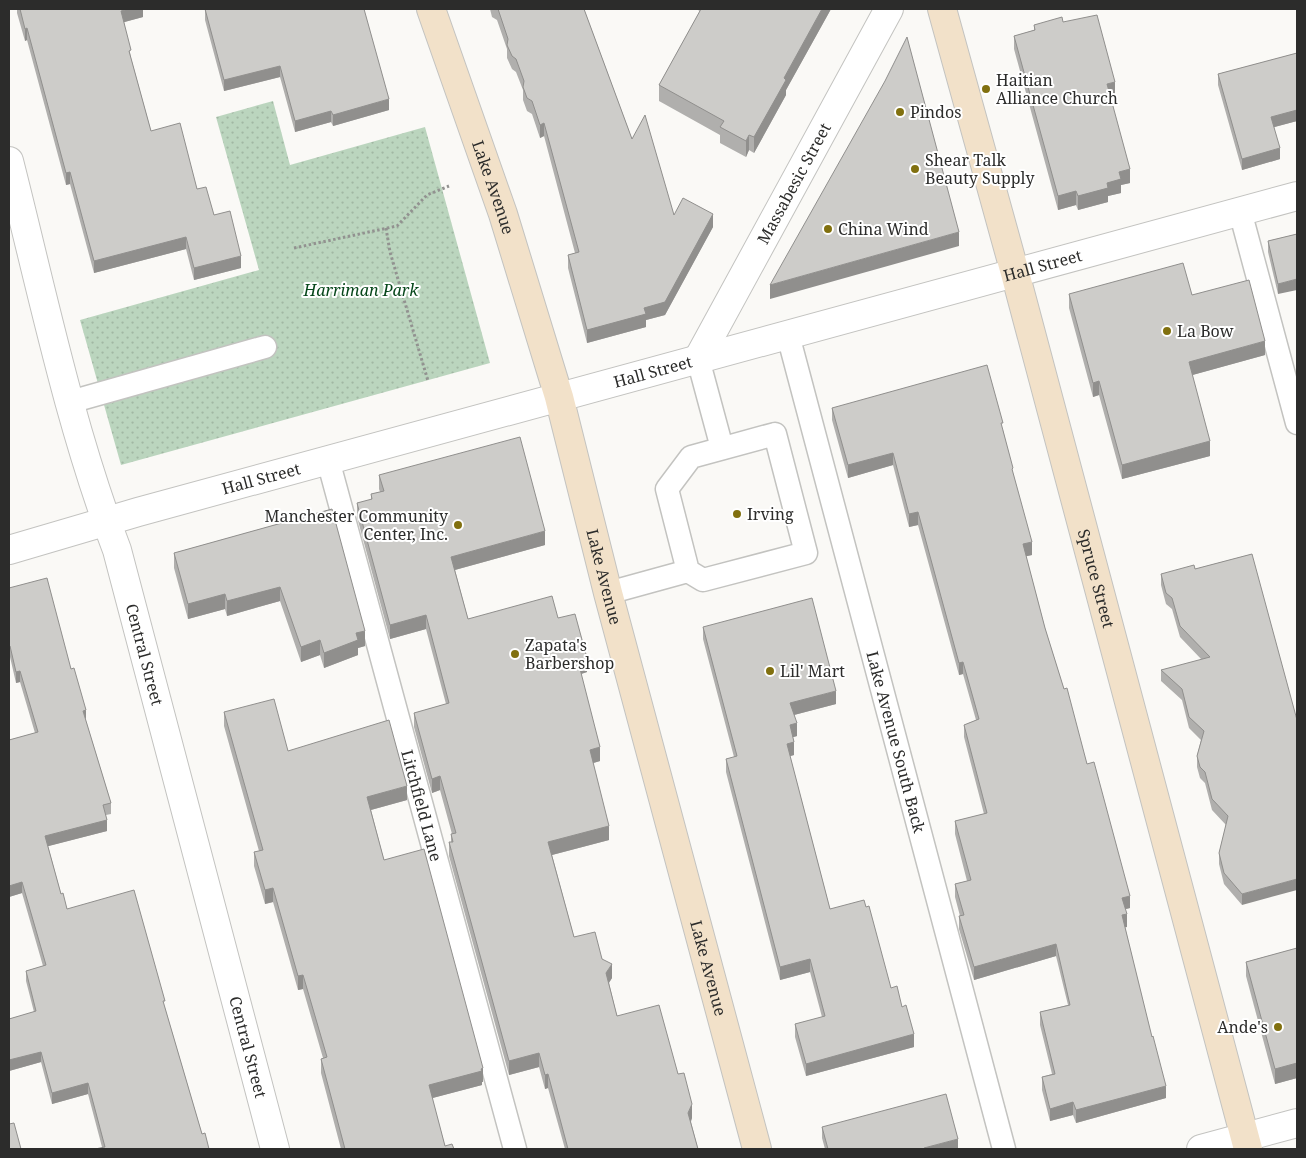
<svg xmlns="http://www.w3.org/2000/svg" width="1306" height="1158" font-family="'Noto Serif',serif">
<style>
.park{fill:url(#park-dots)}
.lines{fill:none;stroke-linecap:round;stroke-linejoin:round}
.lane-casing{stroke:#c3c3c0;stroke-width:25}
.street-casing{stroke:#c3c3c0;stroke-width:30}
.secondary-casing{stroke:#c3c3c0;stroke-width:30}
.path{stroke:#929290;stroke-width:3;stroke-dasharray:2.5 2.5;stroke-linecap:butt}
.lane{stroke:#fff;stroke-width:22}
.street{stroke:#fff;stroke-width:28}
.secondary{stroke:#f2e1c9;stroke-width:28}
.wall{fill:#b0afad}
.shaded-wall{fill:#908f8d}
.building{fill:#cdccc9;stroke:#908f8d}
.poi-dot{fill:#81700f;stroke:#fff;stroke-width:2}
.labels{text-anchor:middle;dominant-baseline:central;stroke-width:4;stroke-linejoin:round;paint-order:stroke}
.poi-label{font-size:16px;fill:#2c2c2b;stroke:#fff;text-anchor:start}
.street-label{font-size:16px;fill:#2c2c2b;stroke:#fff}
.park-label{font-size:16px;font-style:italic;fill:#07471b;stroke:#fff}
</style>
<defs>
<pattern id="park-dots" width="8" height="8" patternUnits="userSpaceOnUse" patternTransform="scale(1.25)"><rect width="8" height="8" fill="#bbd5be"/><path d="M2 2h.1M6 6h.1" fill="none" stroke="#a1b7a3" stroke-width="1.8" stroke-linecap="round"/></pattern>
</defs>
<rect width="100%" height="100%" fill="#faf9f6"/>
<path class="park" d="M273,101L290,165L425,127L490,363L121,465L80,320L259,270L216,117Z"/>
<g class="lines">
<g class="lane-casing">
<g id="lane">
<path d="M1240,211L1297,423"/>
<path id="s1" d="M788,335L1004,1149"/>
<path d="M698,359L722,448"/>
<path d="M70,402L265,347"/>
<path id="s2" d="M328,460L515,1149"/>
<path d="M608,593L688,571L703,580L806,553L775,434L691,457L667,489L688,571"/>
</g>
</g>
<g class="street-casing">
<g id="street">
<path id="s3" d="M9,161C42,291 69,424 117,550L275,1149"/>
<path id="s4" d="M698,359L889,9"/>
<path id="s5" d="M9,550L138,512L1297,196"/>
<path d="M1201,1149L1297,1123"/>
</g>
</g>
<g class="secondary-casing">
<g id="secondary">
<path id="s6" d="M431,9L503,214L559,397L608,593L757,1149"/>
<path id="s7" d="M942,9L1015,273L1248,1149"/>
</g>
</g>
<g class="path">
<path d="M386,228L390,252L428,381"/>
<path d="M294,248L397,226L427,195L449,186"/>
</g>
<use href="#lane" class="lane"/>
<use href="#street" class="street"/>
<use href="#secondary" class="secondary"/>
</g>
<g class="wall">
<path d="M17,9H143V17L124,22L131,58L151,131L197,189L214,215L241,268L194,280L186,249L94,273L70,184L66,185L27,40L25,41L17,13Z"/>
<path d="M205,9L389,110L333,126L331,122L295,132L280,77L224,91L205,20Z"/>
<path d="M490,9H584L632,139L674,215L713,227L665,315L646,320V327L587,343L568,268V255L575,253L544,136L540,138L532,114L527,111L523,100V90L516,72L512,69L507,58V49L497,20L492,17Z"/>
<path d="M696,9H831L786,90V95L754,153L749,150L746,157L720,143V135L659,101V85L700,11Z"/>
<path d="M1063,22L1115,95L1110,97L1130,183L1121,185V193L1108,196V202L1078,210L1076,205L1058,210L1014,49V36L1034,30V25Z"/>
<path d="M1297,53V121L1274,127L1280,159L1242,170L1218,85V74Z"/>
<path d="M1297,234L1278,294L1268,252V241Z"/>
<path d="M1069,294L1265,355L1192,375L1210,456L1122,479L1099,395L1093,397L1069,308Z"/>
<path d="M832,408L1003,430L1032,555L1026,556L1045,628L1087,764L1130,908L1125,909L1127,927H1125L1166,1098L1076,1123L1073,1115L1050,1121L1042,1090V1077L1052,1074L1040,1025V1012L1068,1005L1056,956L974,980L959,929V916H960L955,897V884L967,881L955,834V821L984,814L964,737V725L976,720L963,674L959,675L918,525L909,527L893,465L848,478L832,420Z"/>
<path d="M379,475L545,545L455,570L468,619L558,618L587,672L581,674L600,761L593,763L609,840L552,855L574,937L602,959L612,978L609,983L617,1016L678,1074L692,1118L691,1122L698,1149H565L548,1088L545,1089L539,1067L509,1075L449,856V842H451V834H452L440,790L432,793L414,727V713L446,704L426,629L390,639L357,517V503L371,500V494L380,492L379,489Z"/>
<path d="M332,509L365,646L358,648V655L324,668L320,655L301,662L280,601L227,616L225,609L188,619L174,568V553Z"/>
<path d="M1252,554L1242,905L1224,884L1219,864V853L1226,825L1212,810L1205,783L1200,778L1197,767V756L1201,740L1189,728L1182,700L1161,681V670L1202,660L1180,637L1172,609L1166,604L1161,585V574L1195,569Z"/>
<path d="M9,588L86,721L111,803V814L106,815L107,831L48,846L61,894L67,909L165,1008L202,1134L209,1149L102,1147L88,1094L52,1104L41,1062L9,1071V1019L34,1012L26,981V971L43,966L22,893L9,897V740L35,733L20,682L16,683L10,657Z"/>
<path d="M703,627L836,704L794,715L797,736L793,737L794,755L790,756L830,909L891,988L914,1047L806,1076L795,1037V1024L822,1017L810,972L780,980L726,772V759L734,757L703,639Z"/>
<path d="M224,712L288,751L407,800L371,810L384,860L483,1082H482V1085L432,1098L445,1146L454,1149H341L321,1073V1059L323,1058L303,989L298,990L273,902L265,904L254,866V852L259,851L224,726Z"/>
<path d="M1297,948V1078L1275,1084L1246,976V962Z"/>
<path d="M822,1127L958,1149H825L822,1138Z"/>
</g>
<g class="shaded-wall">
<path d="M129,9H143V17L121,23V11Z"/>
<path d="M822,9H831L786,90V95L754,153V137L784,78Z"/>
<path d="M27,28V40L25,41V29Z"/>
<path d="M280,66V77L224,91V80Z"/>
<path d="M1115,82V95L1107,98V84Z"/>
<path d="M389,99V110L333,126V115Z"/>
<path d="M1297,110V121L1271,128V117Z"/>
<path d="M331,111V122L295,132V121Z"/>
<path d="M544,123V136L540,138V125Z"/>
<path d="M749,135V150L746,157V141Z"/>
<path d="M1280,148V159L1242,170V159Z"/>
<path d="M1130,169V183L1121,185V193L1108,196V202L1078,210V196L1107,183L1119,172Z"/>
<path d="M70,172V184L66,185V173Z"/>
<path d="M1076,191V205L1058,210V196Z"/>
<path d="M713,214V227L665,315L646,320V327L587,343V330L644,308Z"/>
<path d="M959,232V246L770,299V285Z"/>
<path d="M186,237V249L94,273V261Z"/>
<path d="M241,256V268L194,280V268Z"/>
<path d="M1297,279V290L1278,294V284Z"/>
<path d="M1265,341V355L1189,376V362Z"/>
<path d="M1099,381V395L1093,397V383Z"/>
<path d="M1210,441V456L1122,479V465Z"/>
<path d="M893,453V465L848,478V465Z"/>
<path d="M918,512V525L909,527V514Z"/>
<path d="M545,531V545L451,571V557Z"/>
<path d="M1032,542V555L1023,557V544Z"/>
<path d="M280,587V601L227,616V601Z"/>
<path d="M225,594V609L188,619V604Z"/>
<path d="M426,615V629L390,639V625Z"/>
<path d="M365,631V646L358,648V655L324,668V653L356,633Z"/>
<path d="M320,640V655L301,662V647Z"/>
<path d="M587,658V672L578,675V661Z"/>
<path d="M963,662V674L959,675V663Z"/>
<path d="M20,671V682L16,683V672Z"/>
<path d="M836,691V704L790,716V703Z"/>
<path d="M86,710V721L83,711Z"/>
<path d="M797,723V736L790,738V725Z"/>
<path d="M794,742V755L787,757V744Z"/>
<path d="M600,747V761L590,764V750Z"/>
<path d="M440,776V790L432,793V779Z"/>
<path d="M407,786V800L367,811V797Z"/>
<path d="M107,820V831L45,847V836Z"/>
<path d="M609,826V840L548,856V842Z"/>
<path d="M1297,879V890L1242,905V894Z"/>
<path d="M22,882V893L9,897V886Z"/>
<path d="M273,888V902L265,904V890Z"/>
<path d="M1130,896V908L1122,910V898Z"/>
<path d="M1127,914V927L1122,928V915Z"/>
<path d="M1056,944V956L974,980V967Z"/>
<path d="M810,959V972L780,980V967Z"/>
<path d="M612,964V978L606,987V973Z"/>
<path d="M303,975V989L298,990V976Z"/>
<path d="M914,1034V1047L806,1076V1064Z"/>
<path d="M41,1052V1062L9,1071V1060Z"/>
<path d="M539,1053V1067L509,1075V1061Z"/>
<path d="M1297,1063V1078L1275,1084V1069Z"/>
<path d="M483,1068V1082H482V1085L429,1099V1085Z"/>
<path d="M548,1074V1088L545,1089V1075Z"/>
<path d="M88,1083V1094L52,1104V1093Z"/>
<path d="M1166,1086V1098L1076,1123V1110Z"/>
<path d="M1073,1102V1115L1050,1121V1109Z"/>
<path d="M692,1104V1118L688,1127V1113Z"/>
<path d="M958,1139V1149H924V1148Z"/>
</g>
<g class="building">
<path d="M20,9H129L121,11L131,50L129,51L151,131L180,123L197,189L206,187L214,215L230,211L241,256L194,268L186,237L94,261L70,172L66,173L27,28L25,29Z"/>
<path d="M205,9H364L389,99L333,115L331,111L295,121L280,66L224,80Z"/>
<path d="M498,9H584L632,139L645,115L674,215L683,198L713,214L665,302L644,308L646,314L587,330L568,255L579,252L544,123L540,125L532,101L527,98L523,87L524,81L516,59L512,56L507,45L508,39Z"/>
<path d="M701,9H822L784,78L786,80L754,137L749,135L746,141L720,127L724,121L659,85Z"/>
<path d="M1097,15L1115,82L1107,84L1130,169L1119,172L1121,179L1107,183L1108,188L1078,196L1076,191L1058,196L1014,36L1035,30L1034,25L1062,17L1063,22Z"/>
<path d="M907,37L959,232L770,285L885,81Z"/>
<path d="M1297,53V110L1271,117L1280,148L1242,159L1218,74Z"/>
<path d="M1297,234V279L1278,284L1268,241Z"/>
<path d="M1183,263L1192,295L1249,280L1265,341L1189,362L1210,441L1122,465L1099,381L1093,383L1069,294Z"/>
<path d="M987,365L1003,423H1001L1013,468L1012,469L1032,542L1023,544L1045,628L1064,689L1067,688L1087,764L1094,762L1130,896L1122,898L1127,914L1122,915L1152,1037L1153,1036L1166,1086L1076,1110L1073,1102L1050,1109L1042,1077L1055,1074L1040,1012L1070,1005L1056,944L974,967L959,916L964,915L955,884L971,880L955,821L987,813L964,725L979,719L963,662L959,663L918,512L909,514L893,453L848,465L832,408Z"/>
<path d="M520,437L545,531L451,557L468,619L552,596L558,618L575,614L587,658L578,661L600,747L590,750L609,826L548,842L574,937L595,932L602,959L612,964L606,973L617,1016L659,1005L678,1074L684,1073L692,1104L688,1113L698,1149H568L548,1074L545,1075L539,1053L509,1061L449,842H453L451,834L456,833L440,776L432,779L414,713L449,703L426,615L390,625L357,503L372,499L371,494L384,491L379,475Z"/>
<path d="M332,509L365,631L356,633L358,640L324,653L320,640L301,647L280,587L227,601L225,594L188,604L174,553Z"/>
<path d="M1252,554L1297,720V879L1242,894L1224,873L1219,853L1228,816L1212,799L1205,772L1200,767L1197,756L1204,731L1189,717L1182,689L1161,670L1210,657L1180,626L1172,598L1166,593L1161,574L1194,565L1195,569Z"/>
<path d="M47,578L71,669L74,668L86,710L83,711L111,803L103,805L107,820L45,836L61,894L63,893L67,909L134,890L165,1001H163L202,1134L205,1133L209,1149H95L105,1147L88,1083L52,1093L41,1052L9,1060V1019L36,1011L26,971L46,965L22,882L9,886V740L38,732L20,671L16,672L10,646L9,647V588Z"/>
<path d="M812,598L836,691L790,703L797,723L790,725L794,742L787,744L830,909L864,900L866,907L869,906L891,988L897,986L902,1007L906,1005L914,1034L806,1064L795,1024L825,1016L810,959L780,967L726,759L737,756L703,627Z"/>
<path d="M274,699L288,751L389,720L407,786L367,797L384,860L424,849L483,1068L481,1069L482,1071L429,1085L445,1146L452,1144L454,1149H345L321,1059L327,1057L303,975L298,976L273,888L265,890L254,852L263,850L224,712Z"/>
<path d="M1297,948V1063L1275,1069L1246,962Z"/>
<path d="M946,1094L958,1139L924,1148V1149H828L822,1127Z"/>
<path d="M14,1123L21,1149H9V1124Z"/>
</g>
<g class="poi-dot">
<circle cx="986" cy="89" r="5"/>
<circle cx="900" cy="112" r="5"/>
<circle cx="915" cy="169" r="5"/>
<circle cx="828" cy="229" r="5"/>
<circle cx="1167" cy="331" r="5"/>
<circle cx="737" cy="514" r="5"/>
<circle cx="458" cy="525" r="5"/>
<circle cx="515" cy="654" r="5"/>
<circle cx="770" cy="671" r="5"/>
<circle cx="1278" cy="1027" r="5"/>
</g>
<g class="labels">
<g class="poi-label">
<text x="996" y="80">Haitian<tspan x="996" dy="18">Alliance Church</tspan></text>
<text x="910" y="112">Pindos</text>
<text x="925" y="160">Shear Talk<tspan x="925" dy="18">Beauty Supply</tspan></text>
<text x="838" y="229">China Wind</text>
<text x="1177" y="331">La Bow</text>
<text x="747" y="514">Irving</text>
<text x="448" y="516" text-anchor="end">Manchester Community<tspan x="448" dy="18">Center, Inc.</tspan></text>
<text x="525" y="645">Zapata's<tspan x="525" dy="18">Barbershop</tspan></text>
<text x="780" y="671">Lil' Mart</text>
<text x="1268" y="1027" text-anchor="end">Ande's</text>
</g>
<g class="street-label">
<text stroke="none"><textPath href="#s4" startOffset="200">Massabesic Street</textPath></text>
<text stroke="none"><textPath href="#s6" startOffset="189">Lake Avenue</textPath></text>
<text stroke="none"><textPath href="#s5" startOffset="1072">Hall Street</textPath></text>
<text stroke="none"><textPath href="#s5" startOffset="668">Hall Street</textPath></text>
<text stroke="none"><textPath href="#s5" startOffset="262">Hall Street</textPath></text>
<text stroke="none"><textPath href="#s6" startOffset="594">Lake Avenue</textPath></text>
<text stroke="none"><textPath href="#s7" startOffset="590">Spruce Street</textPath></text>
<text stroke="none"><textPath href="#s3" startOffset="512">Central Street</textPath></text>
<text stroke="none"><textPath href="#s1" startOffset="421">Lake Avenue South Back</textPath></text>
<text stroke="none"><textPath href="#s2" startOffset="358">Litchfield Lane</textPath></text>
<text stroke="none"><textPath href="#s6" startOffset="999">Lake Avenue</textPath></text>
<text stroke="none"><textPath href="#s3" startOffset="918">Central Street</textPath></text>
</g>
<g class="park-label">
<text x="361" y="290">Harriman Park</text>
</g>
</g>
<rect width="1306" height="1158" fill="none" stroke="#2c2c2b" stroke-width="20"/>
</svg>
